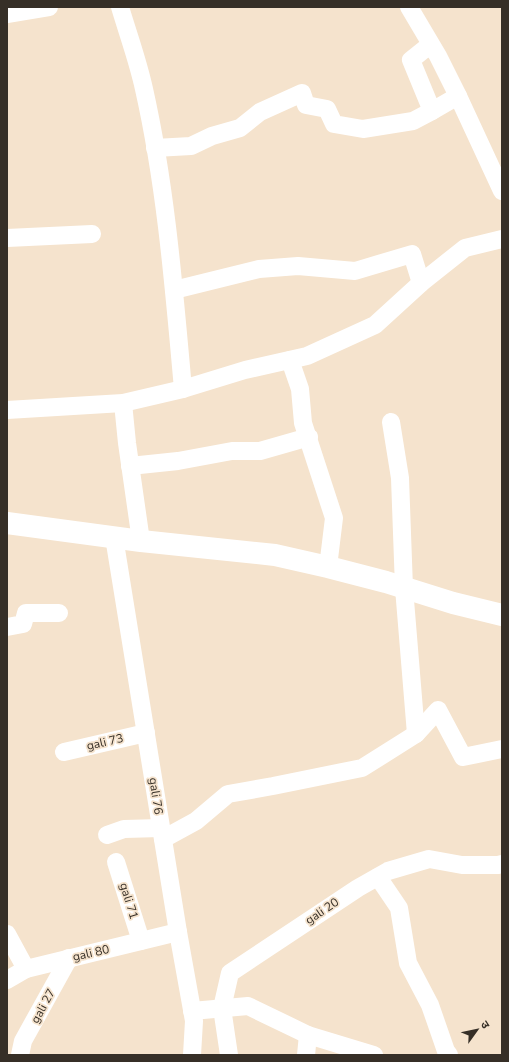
<svg xmlns="http://www.w3.org/2000/svg" width="509" height="1062" font-family="'Nunito Sans','Noto Sans Devanagari',sans-serif">
<style>
.lines{fill:none;stroke-linecap:round;stroke-linejoin:round}
.minor{stroke:#fff;stroke-width:18}
.tertiary{stroke:#fff;stroke-width:22}
.labels{text-anchor:middle;dominant-baseline:central;stroke-width:3.5;stroke-linejoin:round;paint-order:stroke}
.street-label{font-size:12px;fill:#362f27;stroke:#f5e3cd}
</style>
<rect width="100%" height="100%" fill="#f5e3cd"/>
<g class="lines">
<g class="minor">
<path d="M120,7C128,34 138,61 144,89C166,187 174,289 183,389"/>
<path d="M409,7L438,56L458,96L432,111L411,60L431,44"/>
<path d="M7,14L49,7"/>
<path d="M458,96L502,191"/>
<path d="M155,148L191,146L212,136L240,128L260,112L302,93L306,105L327,109L334,124L363,129L413,121L432,111"/>
<path d="M7,238L92,234"/>
<path d="M174,290L259,269L298,266L355,271L412,254L421,283"/>
<path d="M290,360L300,389L303,423L334,518L328,567"/>
<path d="M123,403L127,443L141,541"/>
<path d="M7,410L123,403L183,389L245,370L307,356L375,325L421,283L465,248L502,239"/>
<path d="M391,422L400,478L404,588L416,734"/>
<path d="M130,466L178,461L232,451H260L309,437"/>
<path d="M114,537L178,932L194,1021L192,1055"/>
<path d="M7,627L23,624L26,613H59"/>
<path d="M64,752L146,733"/>
<path d="M107,835L124,829L161,828"/>
<path d="M163,839L196,821L228,794L273,786L362,768L416,734L438,710L463,757L502,749"/>
<path d="M116,862L141,941"/>
<path d="M378,877L399,908L408,963L430,1005L446,1051L449,1055"/>
<path d="M7,934L26,969"/>
<path d="M7,980L26,969L178,932"/>
<path d="M192,1011L248,1006L308,1035L374,1055"/>
<path d="M20,1055L23,1041L69,958"/>
<path d="M229,1055L222,1008L230,973L358,888L388,871L429,859L462,865H498L502,864"/>
<path d="M306,1055L308,1035"/>
</g>
<path class="tertiary" d="M7,523L141,541L275,555L328,567L386,582L453,603L502,615"/>
</g>
<g class="labels">
<g class="street-label">
<text transform="translate(105 742) rotate(-13)">gali 73</text>
<text transform="translate(156 796) rotate(81)">gali 76</text>
<text transform="translate(129 901) rotate(73)">gali 71</text>
<text transform="translate(322 911) rotate(-34)">gali 20</text>
<text transform="translate(91 953) rotate(-13)">gali 80</text>
<text transform="translate(43 1006) rotate(-61)">gali 27</text>
</g>
</g>
<rect width="509" height="1062" fill="none" stroke="#362f27" stroke-width="16"/>
<g transform="translate(477 1030) rotate(57)" stroke="#f5e3cd" stroke-width="3" paint-order="stroke">
<path d="M0-3L7 15L0 10L-7 15Z" fill="#362f27"/>
<text y="-6" font-size="11" font-weight="bold" text-anchor="middle" fill="#362f27">उ</text>
</g>
</svg>
